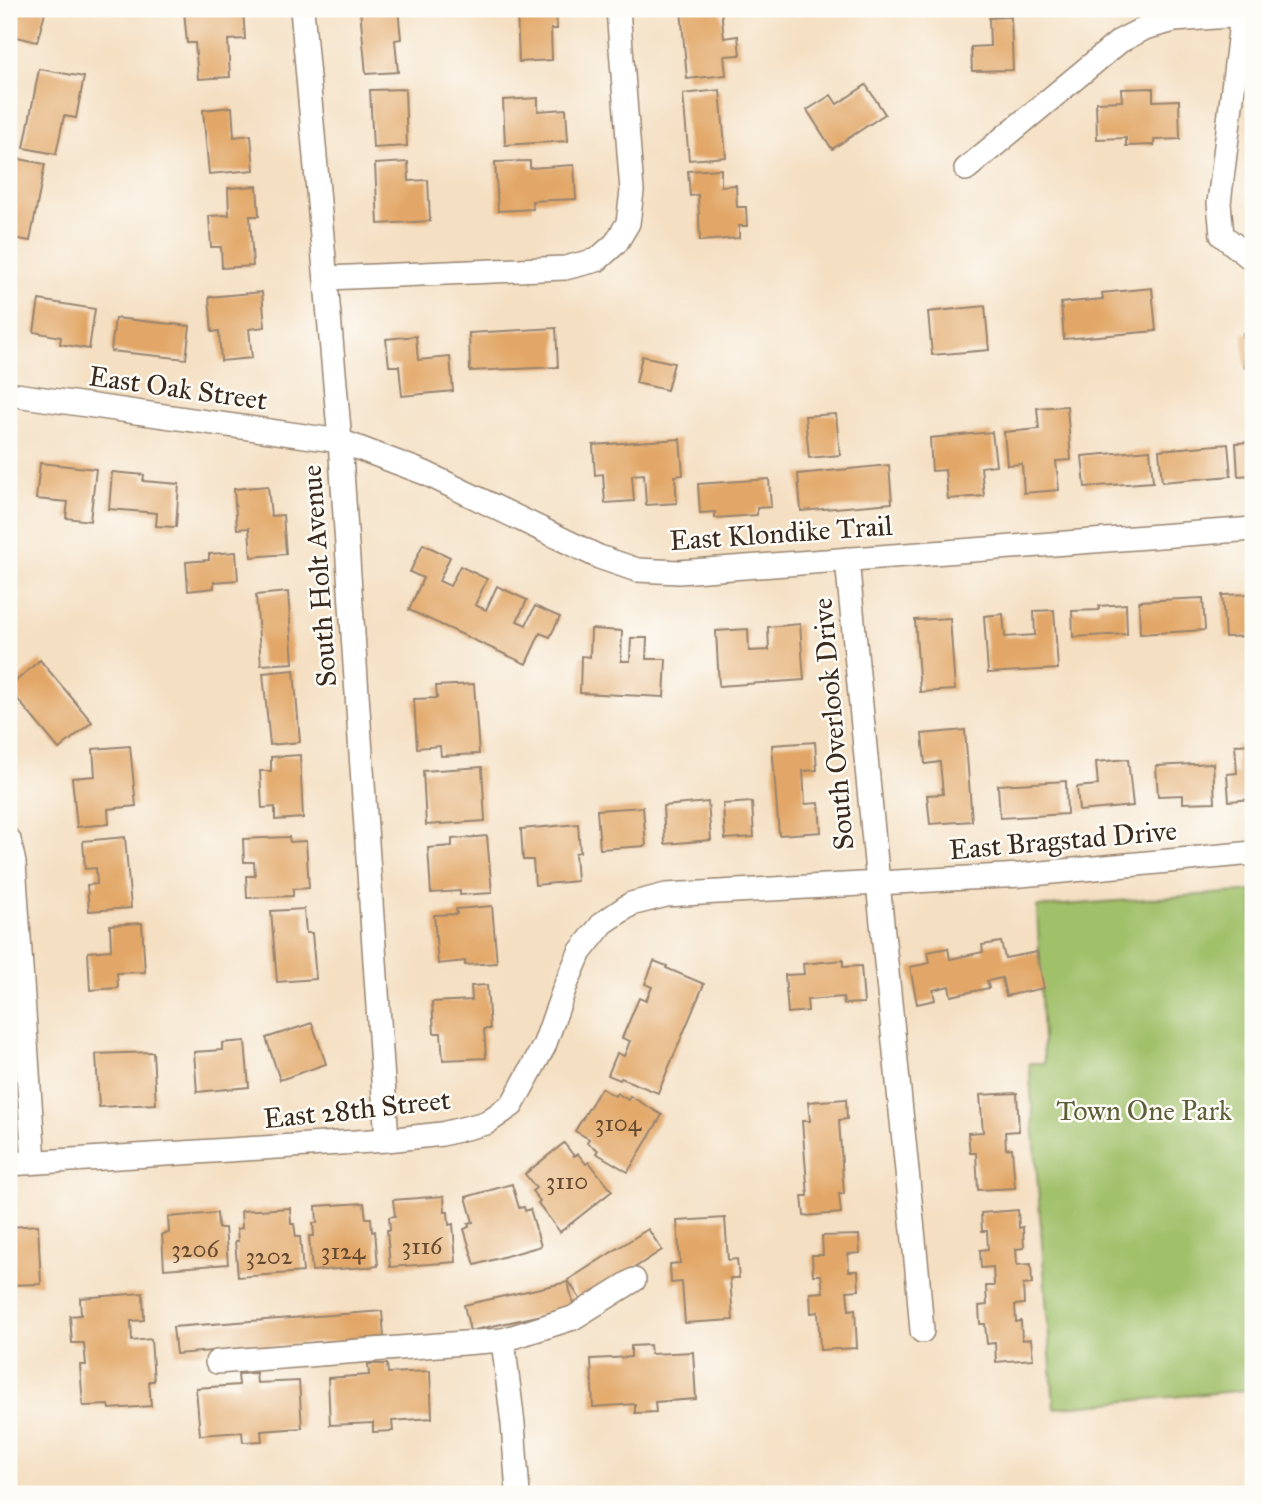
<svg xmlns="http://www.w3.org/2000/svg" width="1262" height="1503" font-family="'IM FELL Great Primer',serif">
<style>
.green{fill:#a0c069;stroke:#6e7544;stroke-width:2}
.building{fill:#e2a767}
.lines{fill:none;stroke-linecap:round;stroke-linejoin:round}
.minor-casing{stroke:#988470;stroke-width:26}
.minor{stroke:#fff;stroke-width:23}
.labels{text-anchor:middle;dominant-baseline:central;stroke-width:5;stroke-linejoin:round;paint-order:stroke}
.number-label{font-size:24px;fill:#654930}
.street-label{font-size:28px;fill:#3b2a1e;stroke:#fdfcf7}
.park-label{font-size:28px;fill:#5e5e38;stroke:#fdfcf7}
</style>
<rect width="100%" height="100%" fill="#fdfcf7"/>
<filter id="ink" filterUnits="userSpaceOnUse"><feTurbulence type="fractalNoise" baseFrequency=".0143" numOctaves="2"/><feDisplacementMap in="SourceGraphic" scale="14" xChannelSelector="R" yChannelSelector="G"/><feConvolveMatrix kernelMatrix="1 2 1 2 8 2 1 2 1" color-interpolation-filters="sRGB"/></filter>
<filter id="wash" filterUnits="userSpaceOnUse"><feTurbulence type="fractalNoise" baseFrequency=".00686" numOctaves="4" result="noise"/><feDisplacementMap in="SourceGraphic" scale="28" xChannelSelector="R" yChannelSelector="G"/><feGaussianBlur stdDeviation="1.57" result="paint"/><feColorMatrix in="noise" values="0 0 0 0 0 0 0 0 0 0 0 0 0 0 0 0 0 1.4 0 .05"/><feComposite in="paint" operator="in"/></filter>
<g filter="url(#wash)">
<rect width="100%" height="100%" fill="#f4dfc2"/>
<path class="green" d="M1253,891V1494L1246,1390L1054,1408L1029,1063H1044L1037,907Z"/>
<g id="blocks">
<g class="building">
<path d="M9,9H46L37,42L9,35L14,17L9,15Z"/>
<path d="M215,9H243L245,39L228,40L230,77L198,79L195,43H187L184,11Z"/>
<path d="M360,9H398L401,39L395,40L398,72L366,74Z"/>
<path d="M517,9H556L557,29H551L552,60L519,62Z"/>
<path d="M681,9H721L724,38L738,36L740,55L724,56L726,75L687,79Z"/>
<path d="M1011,17L1013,70L972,71L971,47L990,46L989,18Z"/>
<path d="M39,69L84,77L76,118L64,116L56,154L24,148Z"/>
<path d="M866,85L885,114L832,149L807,110L831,95L837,104Z"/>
<path d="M1153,88V101L1179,100L1180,139L1154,140V145L1126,146V138L1097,139L1096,102L1122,101L1121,89Z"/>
<path d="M405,89L407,146L373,148L370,90Z"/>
<path d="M720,90L726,157L689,160L683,94Z"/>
<path d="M538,98V111L566,109L568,141L505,145L503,100Z"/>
<path d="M232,107L234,137L251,135L254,170L209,174L203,110Z"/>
<path d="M9,157L45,164L30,241L9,237Z"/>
<path d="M530,161V168L574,165L576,199L532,201L533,209L498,211L495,162Z"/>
<path d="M408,162L409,181L428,180L430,221L378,224L375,164Z"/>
<path d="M721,169V186L736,185L737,207H746L747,226H739V238L700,241L698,195L690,196L688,171Z"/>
<path d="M257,186L259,216H250L253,266L222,268L221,247H211L209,216L229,215L228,188Z"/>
<path d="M1152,288L1156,331L1064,339L1061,303L1103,299L1102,293Z"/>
<path d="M262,292L265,327L249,329L252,358L221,361L219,331L212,332L209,297Z"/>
<path d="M39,300L95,309L89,349L60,344L61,337L34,332Z"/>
<path d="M985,306L989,350L932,355L928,312Z"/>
<path d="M115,318L190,326L186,359L111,351Z"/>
<path d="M556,328L558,367L470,371L469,333Z"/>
<path d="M1243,333H1253V368H1245Z"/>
<path d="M416,336L418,360L450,357L453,391L402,396L399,366H389L386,339Z"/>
<path d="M642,356L674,363L667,390L636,383Z"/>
<path d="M1067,406L1071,460L1056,461L1059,490L1024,493L1022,464L1007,465L1004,432L1039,429L1037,408Z"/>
<path d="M836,414L840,455L809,458L805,416Z"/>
<path d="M992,432L996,465L981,467L984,496L948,499L945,470L932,471L930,438Z"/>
<path d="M680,439L683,475L675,476L677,503L646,505L644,474L632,475L634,501L605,503L603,474L595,475L593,445Z"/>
<path d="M1253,442V475L1238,476L1236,443Z"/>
<path d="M1228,444L1231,476L1162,482L1159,450Z"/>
<path d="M1150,450L1153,482L1085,487L1082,456Z"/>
<path d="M40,463L96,469L90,521L66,518L68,502L36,499Z"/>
<path d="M889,465L892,503L801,511L798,474Z"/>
<path d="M112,472L144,475L143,481L179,484L176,527L156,526L157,513L109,509Z"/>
<path d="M769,479L771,507L757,508V515L715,518V512L700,513L698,484Z"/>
<path d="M268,486L271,516L283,515L286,554L251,557L249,528L237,529L234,489Z"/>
<path d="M423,544L450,557L439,581L450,586L460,566L487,579L475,605L486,610L497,586L527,600L517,621L526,625L535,606L560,617L550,637L540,633L526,664L409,610L423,578L410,572Z"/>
<path d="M236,552L238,580L214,582V588L188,591L186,562L209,560V554Z"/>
<path d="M288,592L293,663L261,665L256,595Z"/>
<path d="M1253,594V636L1225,637L1222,595Z"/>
<path d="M1203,598L1205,630L1140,634L1139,601Z"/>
<path d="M1126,604L1127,634L1073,637L1072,611L1099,610V606Z"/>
<path d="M1054,610L1058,669L988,673L984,616L1003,614L1005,637L1035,635L1034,611Z"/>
<path d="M950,618L955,690L920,692L915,620Z"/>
<path d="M800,624L804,680L719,686L716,631L748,629L749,651L769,650L768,627Z"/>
<path d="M591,629L622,631L621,661H630L631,638H647L646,659H666L664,697L580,693L581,656L590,657Z"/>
<path d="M40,660L92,722L59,749L9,689V687Z"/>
<path d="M294,670L300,742L270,745L263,673Z"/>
<path d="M474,684L479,754L441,756L440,746L417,748L414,699L437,698L436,686Z"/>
<path d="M965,730L972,821L930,824L927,795L943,794L940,762L925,764L922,734Z"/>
<path d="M815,742L817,770L803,771L805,804L819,803L821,832L779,835L772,745Z"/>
<path d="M1253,744V799L1229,801L1227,774L1237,773L1235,745Z"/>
<path d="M130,746L136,806L108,809L109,824L77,827L72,778L95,776L93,749Z"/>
<path d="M300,755L303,818L275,820V807L262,808L260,771H271V757Z"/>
<path d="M1128,759L1133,806L1079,811L1077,787L1098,785L1096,762Z"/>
<path d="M1213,763L1215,802L1183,803V795L1158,796L1156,766Z"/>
<path d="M482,767L485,821L426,825L423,771Z"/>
<path d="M1066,781L1067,814L1000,818L998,785Z"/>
<path d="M708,802L711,840L665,844L663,806Z"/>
<path d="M752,802L754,837L725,839L723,804Z"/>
<path d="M643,807L646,846L600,849L597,810Z"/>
<path d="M578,824L580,852L575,853L577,881L535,885L533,860H523L521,829Z"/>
<path d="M487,836L492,893L460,895V891L431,893L428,848L452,846V839Z"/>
<path d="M125,837L131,908L89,911L87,885L97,884L96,868L85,869L83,841Z"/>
<path d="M289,837L290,842L306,841L309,888L293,889V896L247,898L246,876H255L254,862H244L243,839Z"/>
<path d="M492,906L497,963L465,965V961L438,964L434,915L457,914L456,909Z"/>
<path d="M304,909L306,933H312L316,979L277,982L271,911Z"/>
<path d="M142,923L145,972L117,973L118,988L90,990L88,952L111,950L110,925Z"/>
<path d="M1001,942L1005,958L1037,952L1044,988L1006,996L1002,978L987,981L989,988L951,996L949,986L933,990L935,1000L917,1004L910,967L930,963L928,952L948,948L950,959L983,952L982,945Z"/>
<path d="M843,960V967L861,966L864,1003L844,1004L843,997L807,1000L808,1011L788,1013L785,975L804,974L803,964Z"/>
<path d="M654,961L667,966L666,968L704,984L658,1093L621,1078L620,1080L608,1075L617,1053L624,1056L630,1041L622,1038L639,998L646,1001L652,987L645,984Z"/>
<path d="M487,985L490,1029H484L486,1058L443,1060L441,1033H434L432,1002L472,1000L471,986Z"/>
<path d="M312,1023L326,1064L280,1080L266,1038Z"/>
<path d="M245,1041L249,1087L197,1092L194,1052L222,1050V1043Z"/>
<path d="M153,1052L156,1104L99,1107L96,1054Z"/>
<path d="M601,1088L615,1096L617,1093L628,1100L630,1096L662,1115L628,1172L596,1153L598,1150L587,1143L589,1139L575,1131Z"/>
<path d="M1017,1093L1019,1131L1005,1132L1006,1149L1012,1148L1015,1188L978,1190L976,1153H970L968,1133L983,1132L980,1095Z"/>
<path d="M846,1099L847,1119L839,1120L844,1194H839L841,1213L804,1216L802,1196H808L802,1121H810L808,1102Z"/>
<path d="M564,1143L574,1156L578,1154L586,1164L589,1162L612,1191L560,1232L538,1203L540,1201L532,1191L536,1188L525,1174Z"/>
<path d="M512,1184L519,1208L524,1207L525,1211L530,1209L541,1246L475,1265L464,1229L469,1227L468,1223L473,1222L466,1197Z"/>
<path d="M444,1196L445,1212H448L449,1225L453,1224L456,1262L390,1267L387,1230H390L389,1217L395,1216L393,1200Z"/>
<path d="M364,1203L366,1218H371L372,1232L375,1231L378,1266L312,1271L309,1236H314L313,1223H317L316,1206Z"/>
<path d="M290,1208L291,1224H294L296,1237H300L303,1272L238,1277L235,1241H238L237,1229L242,1228L241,1211Z"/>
<path d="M1018,1210L1019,1228L1023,1227L1024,1248L1016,1249L1017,1265L1031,1264L1032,1284L1023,1285L1024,1304L1015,1305L1016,1322L1021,1321L1022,1340L1031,1339L1033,1359L996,1362L995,1343L987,1344L985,1324H980L979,1306L987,1305L986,1286H994L993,1267L981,1268L980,1250L988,1249L987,1231H982L981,1213Z"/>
<path d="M217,1213L218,1228H225L228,1264L164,1269L162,1234L169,1233L168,1217Z"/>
<path d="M725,1218L728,1260L737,1259L739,1278H730L733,1320L685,1323L682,1282L671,1283L670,1264L680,1263L677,1221Z"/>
<path d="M38,1225L41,1284L9,1285V1236L12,1235L11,1227Z"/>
<path d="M648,1229L662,1250L582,1302L568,1280Z"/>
<path d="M859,1235L860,1253L848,1254L849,1271H858L859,1290L847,1291L849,1310L855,1309L857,1348L820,1350L818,1312L811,1313L810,1293L823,1292L821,1275H813L812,1255H823L822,1236Z"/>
<path d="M568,1282L574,1308L470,1331L464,1305Z"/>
<path d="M143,1293L144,1320L131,1321L132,1341L151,1339L154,1381H149L151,1406L110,1409L109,1405L83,1406L80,1365H86L84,1343H72L70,1316L81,1315L80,1298Z"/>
<path d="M382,1311L384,1337L176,1354L173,1327Z"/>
<path d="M650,1345L651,1354L693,1352L696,1399L655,1402L656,1412L635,1413V1404L593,1407L591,1359L631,1357V1346Z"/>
<path d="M368,1364H387L388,1373L430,1371L432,1418L392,1421L393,1431L373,1432V1423L330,1425L328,1378L369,1375Z"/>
<path d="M256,1373L257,1383L299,1381L302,1428L261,1431L262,1441L243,1442L242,1432L200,1435L196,1388L239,1385L238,1374Z"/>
</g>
</g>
</g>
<g filter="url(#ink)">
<use href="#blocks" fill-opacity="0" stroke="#988470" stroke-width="2"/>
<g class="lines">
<g class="minor-casing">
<g id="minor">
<path d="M302,9L340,441L387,1140"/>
<path d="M966,169L1120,41L1145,28L1175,20L1242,15L1219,203L1222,235L1253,260"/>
<path d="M326,278L565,268L597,260L616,243L628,223L632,191L618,9"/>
<path d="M9,394L340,441L425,473L599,557L637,570L679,572L1253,529"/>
<path d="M847,559L878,883L917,1270L922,1331"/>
<path d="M9,840L14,863L34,1162"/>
<path d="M9,1164L387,1140L442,1134L486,1123L512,1105L544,1046L565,987L580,952L603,923L631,904L666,895L1021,875L1253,853"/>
<path d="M503,1340L573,1318L634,1280"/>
<path d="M217,1362L503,1340L513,1424L518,1494"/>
</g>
</g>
<use href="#minor" class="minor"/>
</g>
</g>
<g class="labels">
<g class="number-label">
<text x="618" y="1123">3104</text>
<text x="567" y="1181">3110</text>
<text x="422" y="1246">3116</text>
<text x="195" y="1249">3206</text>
<text x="343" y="1251">3124</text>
<text x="269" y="1256">3202</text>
</g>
<g class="street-label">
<text transform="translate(178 388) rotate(8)">East Oak Street</text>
<text transform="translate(781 533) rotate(-4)">East Klondike Trail</text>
<text transform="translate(319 576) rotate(-94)">South Holt Avenue</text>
<text transform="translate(833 724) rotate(-95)">South Overlook Drive</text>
<text transform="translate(1063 840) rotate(-5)">East Bragstad Drive</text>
<text transform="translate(357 1109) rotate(-6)">East 28th Street</text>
</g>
<g class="park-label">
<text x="1144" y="1110">Town One Park</text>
</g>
</g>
<rect width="1262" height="1503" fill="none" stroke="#fdfcf7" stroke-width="35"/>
</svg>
